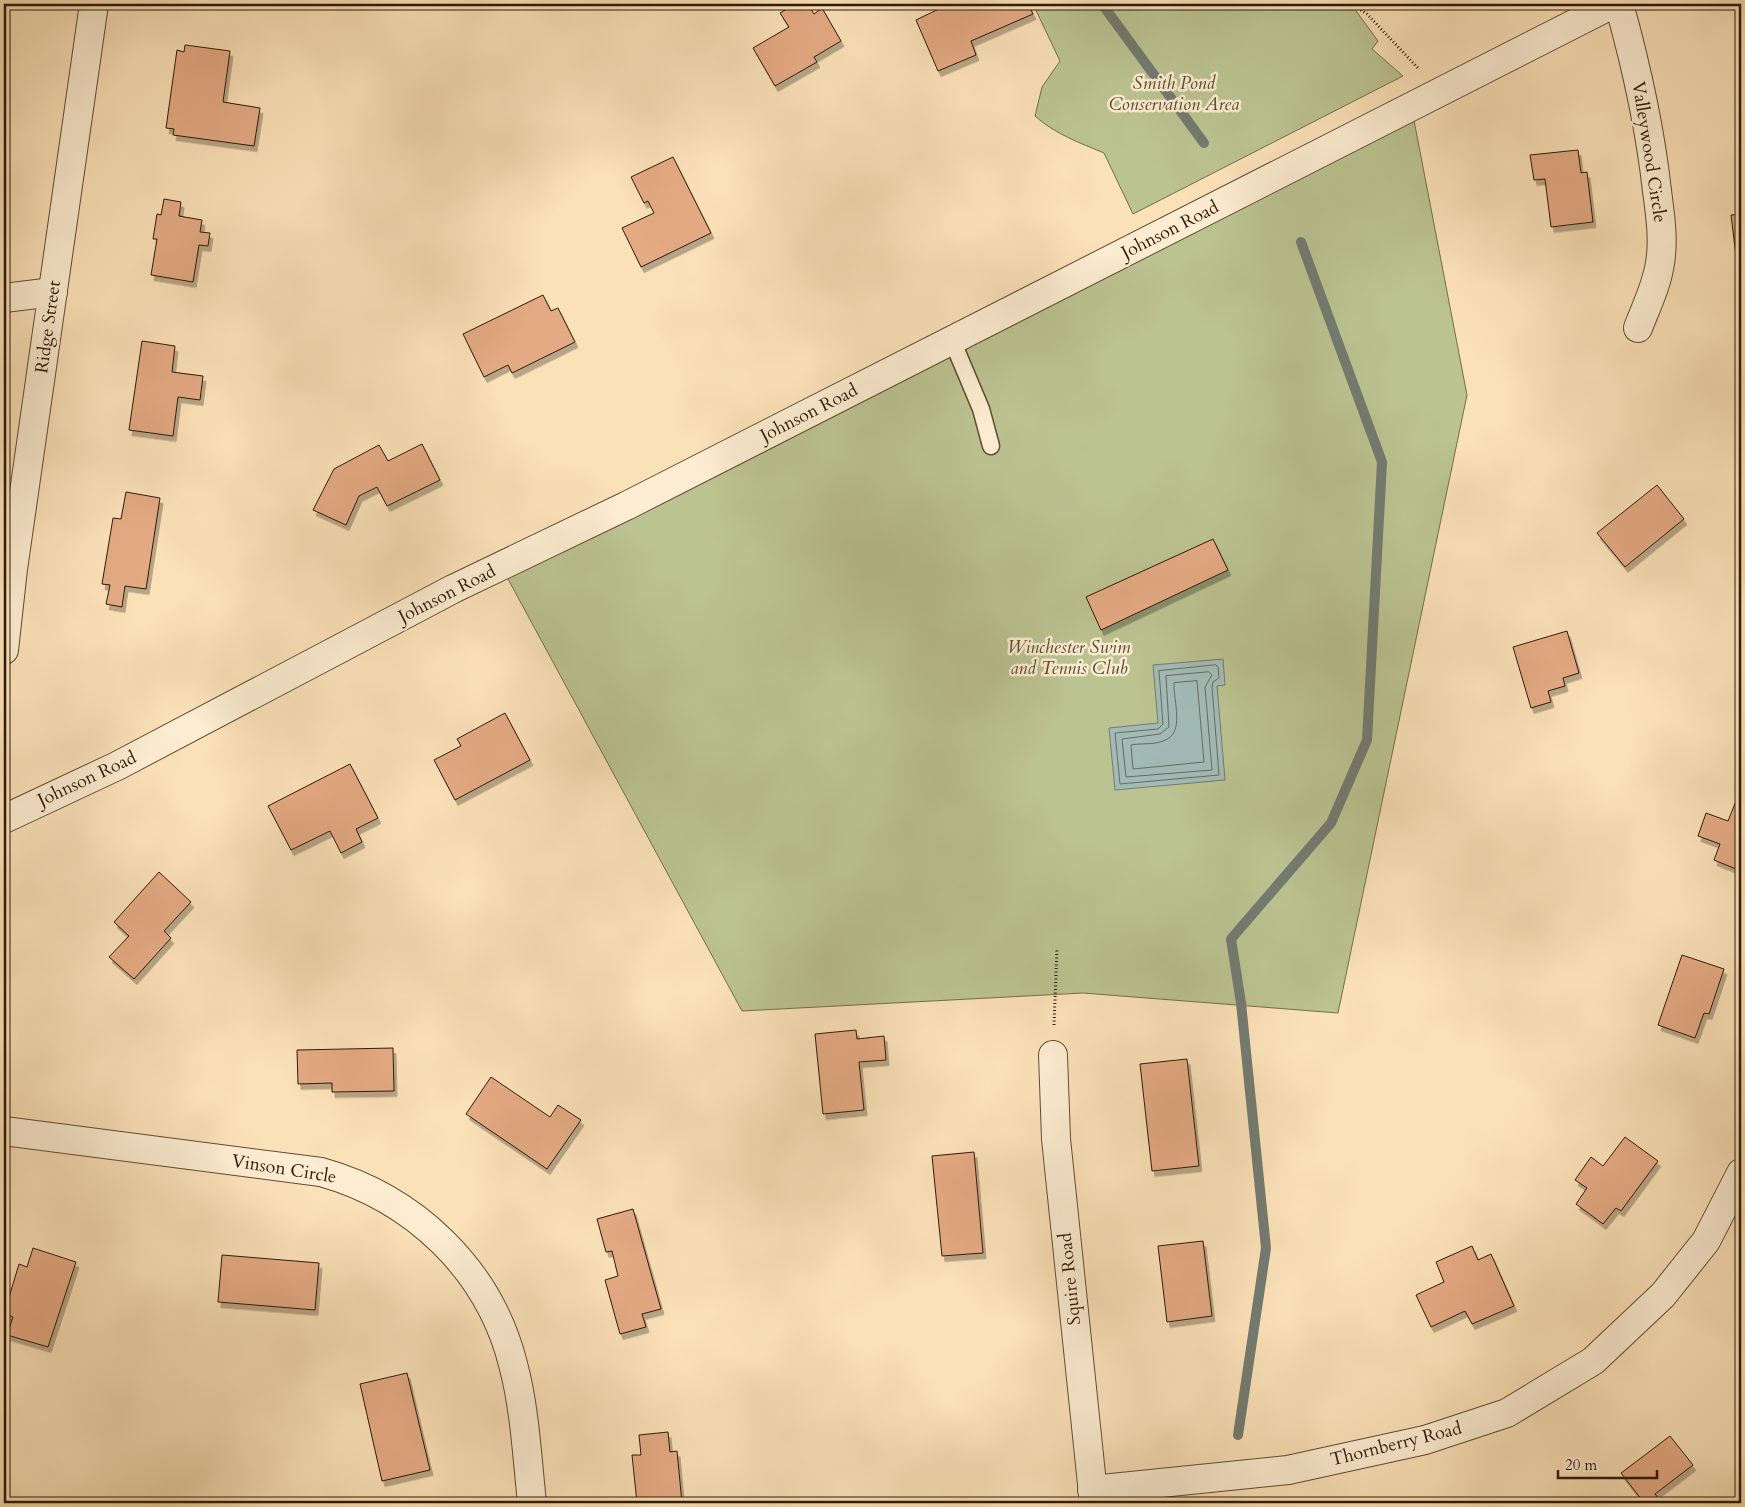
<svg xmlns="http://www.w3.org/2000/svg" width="1745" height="1507" font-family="Cardo,serif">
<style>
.green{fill:#bbc391;stroke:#746e4c}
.water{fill:#a2bbb7;stroke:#737b71}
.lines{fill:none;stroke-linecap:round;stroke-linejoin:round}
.shore{stroke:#686a5f;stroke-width:1}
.stream{stroke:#737b71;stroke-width:10}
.building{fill:#e4aa84;stroke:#2d1a07;filter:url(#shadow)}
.service-casing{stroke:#604c33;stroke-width:19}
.minor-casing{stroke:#604c33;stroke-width:30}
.tertiary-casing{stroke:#604c33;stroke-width:30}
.path{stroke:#2d1a07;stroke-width:3;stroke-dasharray:1 2.5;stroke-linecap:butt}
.service{stroke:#fcecd1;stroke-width:16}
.minor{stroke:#fcecd1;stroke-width:28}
.tertiary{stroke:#fcecd1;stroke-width:28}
.labels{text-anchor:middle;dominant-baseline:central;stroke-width:5;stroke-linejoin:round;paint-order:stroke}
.park-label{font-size:18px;font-style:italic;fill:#584d30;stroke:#fcecd1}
.street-label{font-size:18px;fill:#2d1a07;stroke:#fcecd1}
</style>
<defs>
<filter id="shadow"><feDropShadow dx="3" dy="5.5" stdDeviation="0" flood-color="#0004"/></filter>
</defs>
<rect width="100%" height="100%" fill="#fbe1b8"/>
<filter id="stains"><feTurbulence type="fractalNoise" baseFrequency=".004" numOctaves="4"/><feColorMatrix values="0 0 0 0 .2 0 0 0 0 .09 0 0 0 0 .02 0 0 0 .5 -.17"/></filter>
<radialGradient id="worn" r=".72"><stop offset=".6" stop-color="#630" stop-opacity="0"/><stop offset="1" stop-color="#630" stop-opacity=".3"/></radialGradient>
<g class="green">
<path d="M1033,4H1351L1378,41L1372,49L1403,76L1133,214L1104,153C1080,143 1055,134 1035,116L1042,87L1060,61Z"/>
<path d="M1411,105L1467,395L1338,1013L1083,993L742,1011L501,566Z"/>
</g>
<path class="water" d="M1223,659L1225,685L1217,686L1225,780L1115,790L1109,728L1158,723L1153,665Z"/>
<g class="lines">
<g class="shore">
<path d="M1216,665L1218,667L1219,678L1213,682L1212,687L1219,775L1120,784L1115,733L1158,729L1163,724L1159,671Z"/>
<path d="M1209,672L1212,675L1205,687L1212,770L1126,777L1122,739L1160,734L1169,727L1166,676Z"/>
<path d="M1197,681L1204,762L1133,769L1131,745C1141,743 1153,745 1163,741C1186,734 1173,701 1174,683Z"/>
</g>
<g class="stream">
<path d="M1102,4L1204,143"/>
<path d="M1238,1435L1266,1248L1241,1003L1231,939L1331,823L1367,740L1382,462L1301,242"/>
</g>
</g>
<g class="building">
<path d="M795,4H808L814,14L822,8L841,41L814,57L817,62L775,86L753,48L789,27L780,13Z"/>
<path d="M949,4H1028L1033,14L971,41L976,55L938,71L916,20Z"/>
<path d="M185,45L230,51L223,102L260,108L254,146L173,135L174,129L166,128L177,50L184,52Z"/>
<path d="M1578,150L1581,173L1587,172L1593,222L1551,227L1545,179L1534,180L1530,155Z"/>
<path d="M673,157L711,233L641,267L622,228L654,213L648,201L644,203L631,177Z"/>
<path d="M164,199L181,202L179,216L202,220L200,232L210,233L208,246L199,245L193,282L151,275L157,239H153L157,214L161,215Z"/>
<path d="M1741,214V289H1740L1731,215Z"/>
<path d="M543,295L551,311L558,308L575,342L512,373L508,365L484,377L463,334Z"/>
<path d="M142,341L175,346L172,372L203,376L200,400L178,397L173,436L129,430Z"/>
<path d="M422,444L440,480L387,506L377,487L359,496L346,525L313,510L334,469L379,445L388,461Z"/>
<path d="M1657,485L1684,519L1625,567L1597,533Z"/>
<path d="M126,492L160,498L146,589L125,586L122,607L106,604L110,585L102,584L113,518L121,519Z"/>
<path d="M1213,539L1228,570L1101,630L1086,597Z"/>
<path d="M1567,631L1579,673L1563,678L1565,686L1548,691L1551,702L1531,708L1513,647Z"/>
<path d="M505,713L530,760L455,800L434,760L461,746L457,739Z"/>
<path d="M350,764L378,818L356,829L362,842L341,853L330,831L291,850L268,806Z"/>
<path d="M1736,801L1741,804V871L1714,860L1720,844L1698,836L1706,813L1728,821Z"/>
<path d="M159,872L191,902L164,931L171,938L134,979L109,957L129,936L114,922Z"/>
<path d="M1682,955L1724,969L1709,1014L1704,1013L1695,1038L1658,1025Z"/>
<path d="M856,1030L857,1039L884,1036L886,1060L859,1062L864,1110L823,1114L815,1034Z"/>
<path d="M393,1048L394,1091L332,1092V1083L298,1084L297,1050Z"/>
<path d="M1187,1059L1199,1166L1152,1171L1140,1064Z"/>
<path d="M491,1077L550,1117L558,1105L581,1120L547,1169L466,1114Z"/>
<path d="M1625,1137L1658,1161L1621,1211L1616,1208L1603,1224L1576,1204L1587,1188L1575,1180L1591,1157L1603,1166Z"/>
<path d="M974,1152L983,1253L942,1256L932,1156Z"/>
<path d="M633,1209L661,1309L642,1314L646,1327L620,1334L605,1280L618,1276L612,1251L606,1252L597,1219Z"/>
<path d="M1203,1241L1212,1316L1167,1322L1158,1246Z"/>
<path d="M1472,1246L1478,1260L1491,1254L1514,1306L1472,1324L1465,1311L1431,1327L1416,1295L1444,1282L1436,1262Z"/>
<path d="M33,1248L76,1262L48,1347L7,1335L13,1317L4,1314L19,1264L27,1267Z"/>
<path d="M222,1255L319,1263L315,1310L218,1302Z"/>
<path d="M407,1373L430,1470L382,1481L360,1384Z"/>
<path d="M668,1432L670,1452L677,1451L682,1503H637L632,1455H641L639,1435Z"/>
<path d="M1670,1436L1693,1465L1655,1494L1662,1503H1637L1641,1499L1621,1473Z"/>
</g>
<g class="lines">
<g class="service-casing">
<path id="service" d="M952,340L981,409L991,446"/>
</g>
<g class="minor-casing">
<g id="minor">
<path d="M1619,4C1636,65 1650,127 1657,191C1660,214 1664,239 1660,263C1657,285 1646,307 1638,328"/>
<path d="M4,298L53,292"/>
<path d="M1053,1055L1056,1139L1094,1503"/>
<path d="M4,1131L321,1172C414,1198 489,1269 513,1364C525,1409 527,1457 532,1503"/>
<path d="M1092,1490L1288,1470L1425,1440L1507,1413L1593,1361L1663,1295L1706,1241L1741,1173"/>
</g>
</g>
<g class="tertiary-casing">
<g id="tertiary">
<path d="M4,650L13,569L94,4"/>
<path d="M4,819L117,766L453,589L626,506L1613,4"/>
</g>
</g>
<g class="path">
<path d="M1352,4L1367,14L1418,68"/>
<path d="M1054,1025L1057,949"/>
</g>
<use href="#service" class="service"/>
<use href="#minor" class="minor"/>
<use href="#tertiary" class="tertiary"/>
</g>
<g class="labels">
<g class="park-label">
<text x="1174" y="83">Smith Pond<tspan x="1174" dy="21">Conservation Area</tspan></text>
<text x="1069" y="647">Winchester Swim<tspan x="1069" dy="21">and Tennis Club</tspan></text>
</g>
<g class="street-label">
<text transform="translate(1649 152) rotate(81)">Valleywood Circle</text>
<text transform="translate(1170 230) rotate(-27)">Johnson Road</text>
<text transform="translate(48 327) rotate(-82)">Ridge Street</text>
<text transform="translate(809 413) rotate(-27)">Johnson Road</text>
<text transform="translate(447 594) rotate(-27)">Johnson Road</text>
<text transform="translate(87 779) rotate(-25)">Johnson Road</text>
<text transform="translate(284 1169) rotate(9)">Vinson Circle</text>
<text transform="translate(1070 1279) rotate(-96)">Squire Road</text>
<text transform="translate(1396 1444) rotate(-14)">Thornberry Road</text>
</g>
</g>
<rect width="1745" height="1507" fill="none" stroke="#fbe1b8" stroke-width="20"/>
<rect x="5" y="5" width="1735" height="1497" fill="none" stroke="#2d1a07" stroke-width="2.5"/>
<rect x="10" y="10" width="1725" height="1487" fill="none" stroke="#2d1a07"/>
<path d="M1558 1470v8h99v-8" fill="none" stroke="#2d1a07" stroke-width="2.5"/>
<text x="1565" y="1470" font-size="15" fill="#2d1a07" stroke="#fcecd1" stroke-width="4" paint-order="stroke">20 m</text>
<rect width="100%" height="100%" filter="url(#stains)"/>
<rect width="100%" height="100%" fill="url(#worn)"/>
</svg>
